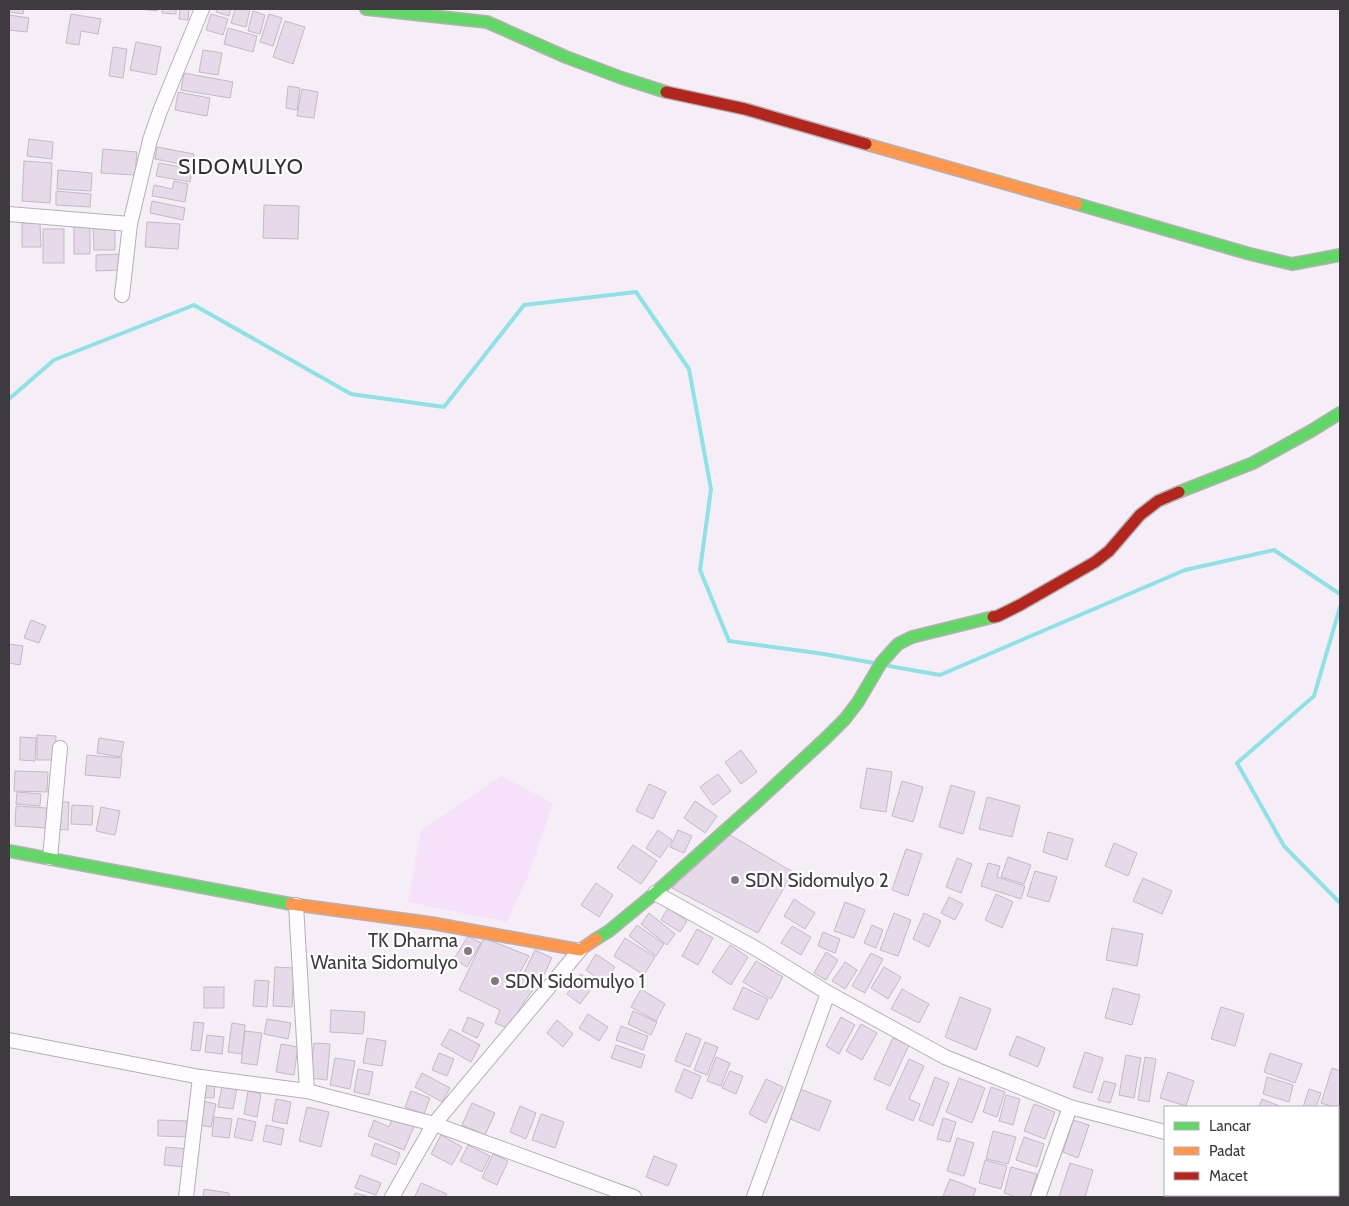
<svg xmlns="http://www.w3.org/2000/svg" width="1349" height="1206" font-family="Cabin,sans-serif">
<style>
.green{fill:#f5e1f9}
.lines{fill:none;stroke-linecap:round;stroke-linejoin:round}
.stream{stroke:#8fe1e5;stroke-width:4}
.building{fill:#e6d9e9;stroke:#c1bbc2}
.street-casing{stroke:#b5b0b6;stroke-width:16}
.fast-casing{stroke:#b5b0b6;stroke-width:14}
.slow-casing{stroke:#b5b0b6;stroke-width:14}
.jam-casing{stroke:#b5b0b6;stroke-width:14}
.street{stroke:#fefcfe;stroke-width:14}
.fast{stroke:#63d668;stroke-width:11}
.slow{stroke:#ff974d;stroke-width:11}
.jam{stroke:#b3261e;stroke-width:11}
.poi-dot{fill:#7f7980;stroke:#fff;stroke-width:2}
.labels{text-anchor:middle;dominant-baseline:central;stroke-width:4.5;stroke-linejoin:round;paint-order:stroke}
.poi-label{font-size:19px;fill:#3f3a40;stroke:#fff;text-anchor:start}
.quarter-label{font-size:21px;letter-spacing:1px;fill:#362c38;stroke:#fff}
</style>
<rect width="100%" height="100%" fill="#f5eef6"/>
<path class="green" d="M501,776L553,803L528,876L507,922L408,902L421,830Z"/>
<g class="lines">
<g class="stream">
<path d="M9,399L54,360L194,305L351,394L444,407L524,305L636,292L689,369L711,489L700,570L729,641L824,654L874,663"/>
<path d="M1340,607L1314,696L1237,763L1284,846L1340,903"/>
<path d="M889,666L940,675L1185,570L1274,550L1340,594"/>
</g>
</g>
<g class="building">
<path d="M9,9H24L23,14L9,12Z"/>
<path d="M140,9H157V11Z"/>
<path d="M162,9H176V14L162,13Z"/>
<path d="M180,9H189L188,20L179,19Z"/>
<path d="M217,9H231L229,16L216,12Z"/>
<path d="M235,9H250L246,27L231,23Z"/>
<path d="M253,11L265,15L260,34L248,31Z"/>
<path d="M71,14L101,19L98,34L81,31L79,45L66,43Z"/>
<path d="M211,14L228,19L223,35L206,30Z"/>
<path d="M269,14L282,18L273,46L260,42Z"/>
<path d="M9,15L29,18L27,32L9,30Z"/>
<path d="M285,21L305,27L293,64L273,57Z"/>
<path d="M228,28L257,36L253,52L224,44Z"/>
<path d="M136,42L161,47L156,75L130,70Z"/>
<path d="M113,47L127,49L123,78L109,76Z"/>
<path d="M203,50L222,53L218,75L199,72Z"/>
<path d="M184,73L233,82L230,98L181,90Z"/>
<path d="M288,86L300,88L297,110L286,108Z"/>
<path d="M302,89L318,92L314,118L297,116Z"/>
<path d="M178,92L210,98L207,116L175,110Z"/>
<path d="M29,139L53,142L52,159L27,156Z"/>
<path d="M157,147L194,154L192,166L155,159Z"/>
<path d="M103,149L137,152L135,175L101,173Z"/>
<path d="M24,161L52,163L50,203L22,201Z"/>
<path d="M159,163L192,169L190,182L156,176Z"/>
<path d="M58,170L92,173L91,191L57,189Z"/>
<path d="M174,181L188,184L185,202L152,196L154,185L172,189Z"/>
<path d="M56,191L91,194L90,207L56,205Z"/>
<path d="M152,201L185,208L183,220L150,213Z"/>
<path d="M264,205L299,206L298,239L263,238Z"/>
<path d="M147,222L180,224L178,249L145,247Z"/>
<path d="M22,223H40L41,247H22Z"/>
<path d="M90,226V254H74V227Z"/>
<path d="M115,226V250H94L93,227Z"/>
<rect x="43" y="229" width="21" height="34"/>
<path d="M120,254L121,270L96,271V255Z"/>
<path d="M31,620L46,626L39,643L24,638Z"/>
<path d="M9,644L23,646L20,665L9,663Z"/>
<path d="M37,735L56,736L55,760H37Z"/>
<path d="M20,737L36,738L35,761L20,760Z"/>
<path d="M99,738L124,742L121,757L97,753Z"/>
<path d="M741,750L757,772L741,784L725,762Z"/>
<path d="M87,755L122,758L120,778L85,775Z"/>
<path d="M867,768L892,772L886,812L860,808Z"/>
<path d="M15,771L48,772L47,792L14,791Z"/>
<path d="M718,774L731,791L713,805L700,787Z"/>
<path d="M902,781L923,787L913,822L892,816Z"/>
<path d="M649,784L666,792L653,819L636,811Z"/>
<path d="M951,785L975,792L963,834L939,827Z"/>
<path d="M17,792L41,794L40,806L16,804Z"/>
<path d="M987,797L1020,806L1012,837L979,829Z"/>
<path d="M695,801L717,816L705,833L684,818Z"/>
<path d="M58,802H69L68,830L57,829Z"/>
<path d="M72,805L93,806L92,825L71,824Z"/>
<path d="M16,806L47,808L46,828L15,826Z"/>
<path d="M101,807L120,811L115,835L96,831Z"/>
<path d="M658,830L672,840L660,858L646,848Z"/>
<path d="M678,830L692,836L684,853L670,847Z"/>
<path d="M1048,832L1073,839L1067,860L1043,852Z"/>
<path d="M730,835L793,872L758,933L672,888Z"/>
<path d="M1114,843L1137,853L1128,876L1105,866Z"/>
<path d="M633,845L657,861L641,884L617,868Z"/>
<path d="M906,849L922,854L908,896L892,890Z"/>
<path d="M1008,857L1031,865L1024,884L1001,877Z"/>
<path d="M957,858L972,864L961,893L946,887Z"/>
<path d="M988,863L1000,866L997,877L1025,886L1021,899L981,886Z"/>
<path d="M1035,871L1057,877L1049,902L1027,896Z"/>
<path d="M1143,878L1172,891L1162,914L1133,901Z"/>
<path d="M596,883L613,895L599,917L581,905Z"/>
<path d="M996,894L1013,902L1002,928L985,920Z"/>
<path d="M949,897L963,904L955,920L941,913Z"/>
<path d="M794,899L815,913L805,929L784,916Z"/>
<path d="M845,902L865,910L854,938L834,931Z"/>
<path d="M668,908L687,921L680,932L661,920Z"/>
<path d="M649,913L675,934L667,945L641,924Z"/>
<path d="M894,913L911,920L898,956L880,950Z"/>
<path d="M924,913L941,921L929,947L913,939Z"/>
<path d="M637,925L664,944L656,956L629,936Z"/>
<path d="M872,925L883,930L876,948L864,943Z"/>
<path d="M792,926L811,937L801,955L781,943Z"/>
<path d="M1112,928L1143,934L1137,966L1106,960Z"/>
<path d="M697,929L713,938L698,965L682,956Z"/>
<path d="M823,932L840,939L835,953L818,946Z"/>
<path d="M468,936L481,943L467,967L454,959Z"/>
<path d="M484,938L529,956L518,976L536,985L507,1028L495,1023L500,1010L459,990Z"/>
<path d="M625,938L655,957L644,975L614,956Z"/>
<path d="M730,945L748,957L731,985L712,972Z"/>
<path d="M535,950L552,958L540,983L523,975Z"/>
<path d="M826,952L838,960L826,980L814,973Z"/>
<path d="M871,953L883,959L865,993L852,986Z"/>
<path d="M596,954L615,967L604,983L586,970Z"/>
<path d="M756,961L783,977L771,999L743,982Z"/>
<path d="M845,962L857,970L845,989L832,981Z"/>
<path d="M275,967L294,968L292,1007L273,1006Z"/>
<path d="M884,967L901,977L888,999L871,988Z"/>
<path d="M581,974L594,985L580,1004L567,994Z"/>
<path d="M255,980L269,981L267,1007L253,1006Z"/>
<rect x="204" y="987" width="20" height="21"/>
<path d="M743,987L768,999L758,1020L733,1009Z"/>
<path d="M1113,988L1140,995L1132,1025L1105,1018Z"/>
<path d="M641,989L665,1004L656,1021L631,1007Z"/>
<path d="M902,989L929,1004L919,1023L891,1009Z"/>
<path d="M960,997L991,1009L976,1050L945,1037Z"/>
<path d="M1221,1007L1244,1014L1235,1046L1211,1039Z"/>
<path d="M331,1010L365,1012L363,1034L330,1032Z"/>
<path d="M633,1011L657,1022L651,1035L628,1024Z"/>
<path d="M588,1014L608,1027L599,1041L579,1028Z"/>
<path d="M468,1017L484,1024L477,1038L462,1031Z"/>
<path d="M841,1017L855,1025L839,1054L826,1046Z"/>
<path d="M267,1019L291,1023L288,1039L264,1034Z"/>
<path d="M557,1020L573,1034L563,1047L547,1033Z"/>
<path d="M194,1022L204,1023L200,1051L191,1050Z"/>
<path d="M232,1023L245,1025L242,1054L228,1052Z"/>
<path d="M861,1024L877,1033L862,1060L846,1051Z"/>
<path d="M621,1026L648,1036L643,1050L616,1040Z"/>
<path d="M450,1029L480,1045L471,1062L441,1045Z"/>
<path d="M245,1031L262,1033L257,1065L241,1063Z"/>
<path d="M686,1033L701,1039L690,1067L675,1061Z"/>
<path d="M207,1035L224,1037L222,1054L205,1052Z"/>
<path d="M1017,1036L1045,1048L1038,1067L1009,1055Z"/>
<path d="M367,1038L386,1041L382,1066L363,1063Z"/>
<path d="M893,1038L909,1045L890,1086L874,1079Z"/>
<path d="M705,1042L718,1047L707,1075L694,1070Z"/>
<path d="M314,1043L330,1044L327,1080L310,1078Z"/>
<path d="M281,1044L298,1047L294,1075L276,1072Z"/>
<path d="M616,1045L645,1055L641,1068L611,1058Z"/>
<path d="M1085,1052L1103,1058L1092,1093L1073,1087Z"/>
<path d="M439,1053L454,1059L447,1076L432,1070Z"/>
<path d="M1270,1053L1302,1064L1295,1083L1264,1072Z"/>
<path d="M1126,1055L1141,1058L1134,1098L1119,1095Z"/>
<path d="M716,1057L730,1063L721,1086L707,1081Z"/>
<path d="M1145,1057L1156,1059L1149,1102L1138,1100Z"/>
<path d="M335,1058L355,1061L350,1089L330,1085Z"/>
<path d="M909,1059L924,1066L909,1099L920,1104L913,1121L886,1109Z"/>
<path d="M1332,1068L1340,1071V1105L1339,1109L1338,1107H1334L1321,1103Z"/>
<path d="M358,1069L373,1072L369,1095L354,1092Z"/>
<path d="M684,1069L701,1076L692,1099L675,1091Z"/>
<path d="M730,1071L743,1076L736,1094L722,1088Z"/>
<path d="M1168,1072L1194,1081L1186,1106L1160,1098Z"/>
<path d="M422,1073L450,1088L442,1102L415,1087Z"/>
<path d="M935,1077L949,1083L933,1126L919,1120Z"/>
<path d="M1267,1077L1293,1085L1289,1102L1263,1094Z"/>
<path d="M959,1078L985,1088L972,1123L946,1112Z"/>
<path d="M766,1079L783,1087L766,1123L749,1114Z"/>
<path d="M202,1081L215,1082L214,1098L200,1097Z"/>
<path d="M1104,1081L1116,1084L1110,1103L1098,1100Z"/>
<path d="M222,1086L237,1088L233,1109L218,1107Z"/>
<path d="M991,1087L1005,1092L997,1117L983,1112Z"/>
<path d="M800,1089L831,1101L819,1131L788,1118Z"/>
<path d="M1309,1089L1321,1093L1316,1107H1303Z"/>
<path d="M248,1091L261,1094L257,1117L244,1114Z"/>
<path d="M411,1091L430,1098L424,1114L405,1107Z"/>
<path d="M1006,1095L1020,1099L1013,1125L999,1121Z"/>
<path d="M276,1099L291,1102L287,1124L272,1121Z"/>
<path d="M1262,1099L1282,1107H1259Z"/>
<path d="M203,1101L216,1104L211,1127L198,1125Z"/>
<path d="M472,1103L495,1113L485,1135L462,1125Z"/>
<path d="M1034,1104L1055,1112L1045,1139L1024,1131Z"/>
<path d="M520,1106L536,1113L526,1139L510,1132Z"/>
<path d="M307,1107L329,1112L321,1147L299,1141Z"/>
<path d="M541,1114L564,1122L555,1148L532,1140Z"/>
<path d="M394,1115L415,1124L404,1150L368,1136L374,1120L389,1127Z"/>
<path d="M214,1117L232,1119L229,1138L212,1136Z"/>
<path d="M238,1118L256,1122L252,1141L234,1137Z"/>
<path d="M943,1118L956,1122L950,1142L937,1139Z"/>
<path d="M158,1120L187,1121V1137L158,1136Z"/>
<path d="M1073,1120L1089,1125L1078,1158L1063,1152Z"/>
<path d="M266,1125L284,1129L281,1145L263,1141Z"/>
<path d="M1340,1125V1151L1338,1150V1136Z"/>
<path d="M993,1131L1016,1137L1008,1164L986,1159Z"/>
<path d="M441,1135L462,1147L452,1165L431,1154Z"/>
<path d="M1024,1137L1044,1144L1037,1167L1016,1160Z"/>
<path d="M957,1138L974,1143L964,1176L947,1171Z"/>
<path d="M375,1143L400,1153L396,1165L371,1155Z"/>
<path d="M468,1145L490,1156L482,1172L460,1161Z"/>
<path d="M166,1147L188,1149L186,1167L164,1165Z"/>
<path d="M493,1154L508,1161L497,1185L482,1178Z"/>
<path d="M654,1156L677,1165L668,1186L646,1177Z"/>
<path d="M985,1160L1007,1166L1001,1189L979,1183Z"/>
<path d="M1070,1163L1093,1170L1085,1197H1059Z"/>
<path d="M1011,1167L1037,1174L1030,1197H1017L1004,1193Z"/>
<path d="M360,1175L381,1183L376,1195L355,1188Z"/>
<path d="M950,1179L976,1189L973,1197L943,1196Z"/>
<path d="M421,1183L447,1194L445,1197H418L415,1196Z"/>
<path d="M204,1189L229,1193V1197H203Z"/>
<path d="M355,1193L370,1197H354Z"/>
<path d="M1277,1195H1310L1309,1197H1277Z"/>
<path d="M1315,1195H1335V1197H1314Z"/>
</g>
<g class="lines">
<g class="street-casing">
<g id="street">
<path d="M9,214L130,224"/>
<path d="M122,295L130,224L150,140L160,111L202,9"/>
<path d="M50,858L60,748"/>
<path d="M655,893L755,948L828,993L945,1057L1070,1107L1165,1132"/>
<path d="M296,905L307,1091"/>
<path d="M9,1040L200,1077L307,1091L434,1124L634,1197"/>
<path d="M1338,1190H1340"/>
<path d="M186,1197L200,1077"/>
<path d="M392,1197L434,1124L580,950"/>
<path d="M754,1197L828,993"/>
<path d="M1038,1197L1070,1107"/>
</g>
</g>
<g class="fast-casing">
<g id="fast">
<path d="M366,9L487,22L566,57L622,78L666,92"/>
<path d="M1077,204L1250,254L1292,264L1340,255"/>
<path d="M1179,492L1253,463L1311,431L1340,413"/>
<path d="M9,851L291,904"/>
<path d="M596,939L609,931L655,893L758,801L826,738L845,719L858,702L881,663L898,644L912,637L993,617"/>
</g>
</g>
<g class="slow-casing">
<g id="slow">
<path d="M866,144L1077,204"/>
<path d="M291,904L431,923L580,950L596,939"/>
</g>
</g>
<g class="jam-casing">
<g id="jam">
<path d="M666,92L745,109L866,144"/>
<path d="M993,617L998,616L1020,605L1095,562L1109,551L1140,515L1158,501L1179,492"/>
</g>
</g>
<use href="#street" class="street"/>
<use href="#fast" class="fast"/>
<use href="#slow" class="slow"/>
<use href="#jam" class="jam"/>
</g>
<g class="poi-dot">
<circle cx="735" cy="880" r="5"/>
<circle cx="468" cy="951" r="5"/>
<circle cx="495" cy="981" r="5"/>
</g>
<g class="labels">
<g class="poi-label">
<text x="745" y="880">SDN Sidomulyo 2</text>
<text x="458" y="940" text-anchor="end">TK Dharma<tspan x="458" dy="22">Wanita Sidomulyo</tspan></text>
<text x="505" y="981">SDN Sidomulyo 1</text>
</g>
<g class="quarter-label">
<text x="241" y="166">SIDOMULYO</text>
</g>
</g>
<rect width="1349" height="1206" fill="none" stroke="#3f3a40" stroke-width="20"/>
<rect x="1164" y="1106" width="175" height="90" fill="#ffffff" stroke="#b2b0b3"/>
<rect x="1174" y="1122" width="25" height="8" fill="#63d668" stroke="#b2b0b3"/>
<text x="1209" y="1131" font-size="15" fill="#3f3a40">Lancar</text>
<rect x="1174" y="1147" width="25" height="8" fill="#ff974d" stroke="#b2b0b3"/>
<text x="1209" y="1156" font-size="15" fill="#3f3a40">Padat</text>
<rect x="1174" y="1172" width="25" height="8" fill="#b3261e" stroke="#b2b0b3"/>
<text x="1209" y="1181" font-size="15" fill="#3f3a40">Macet</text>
</svg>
